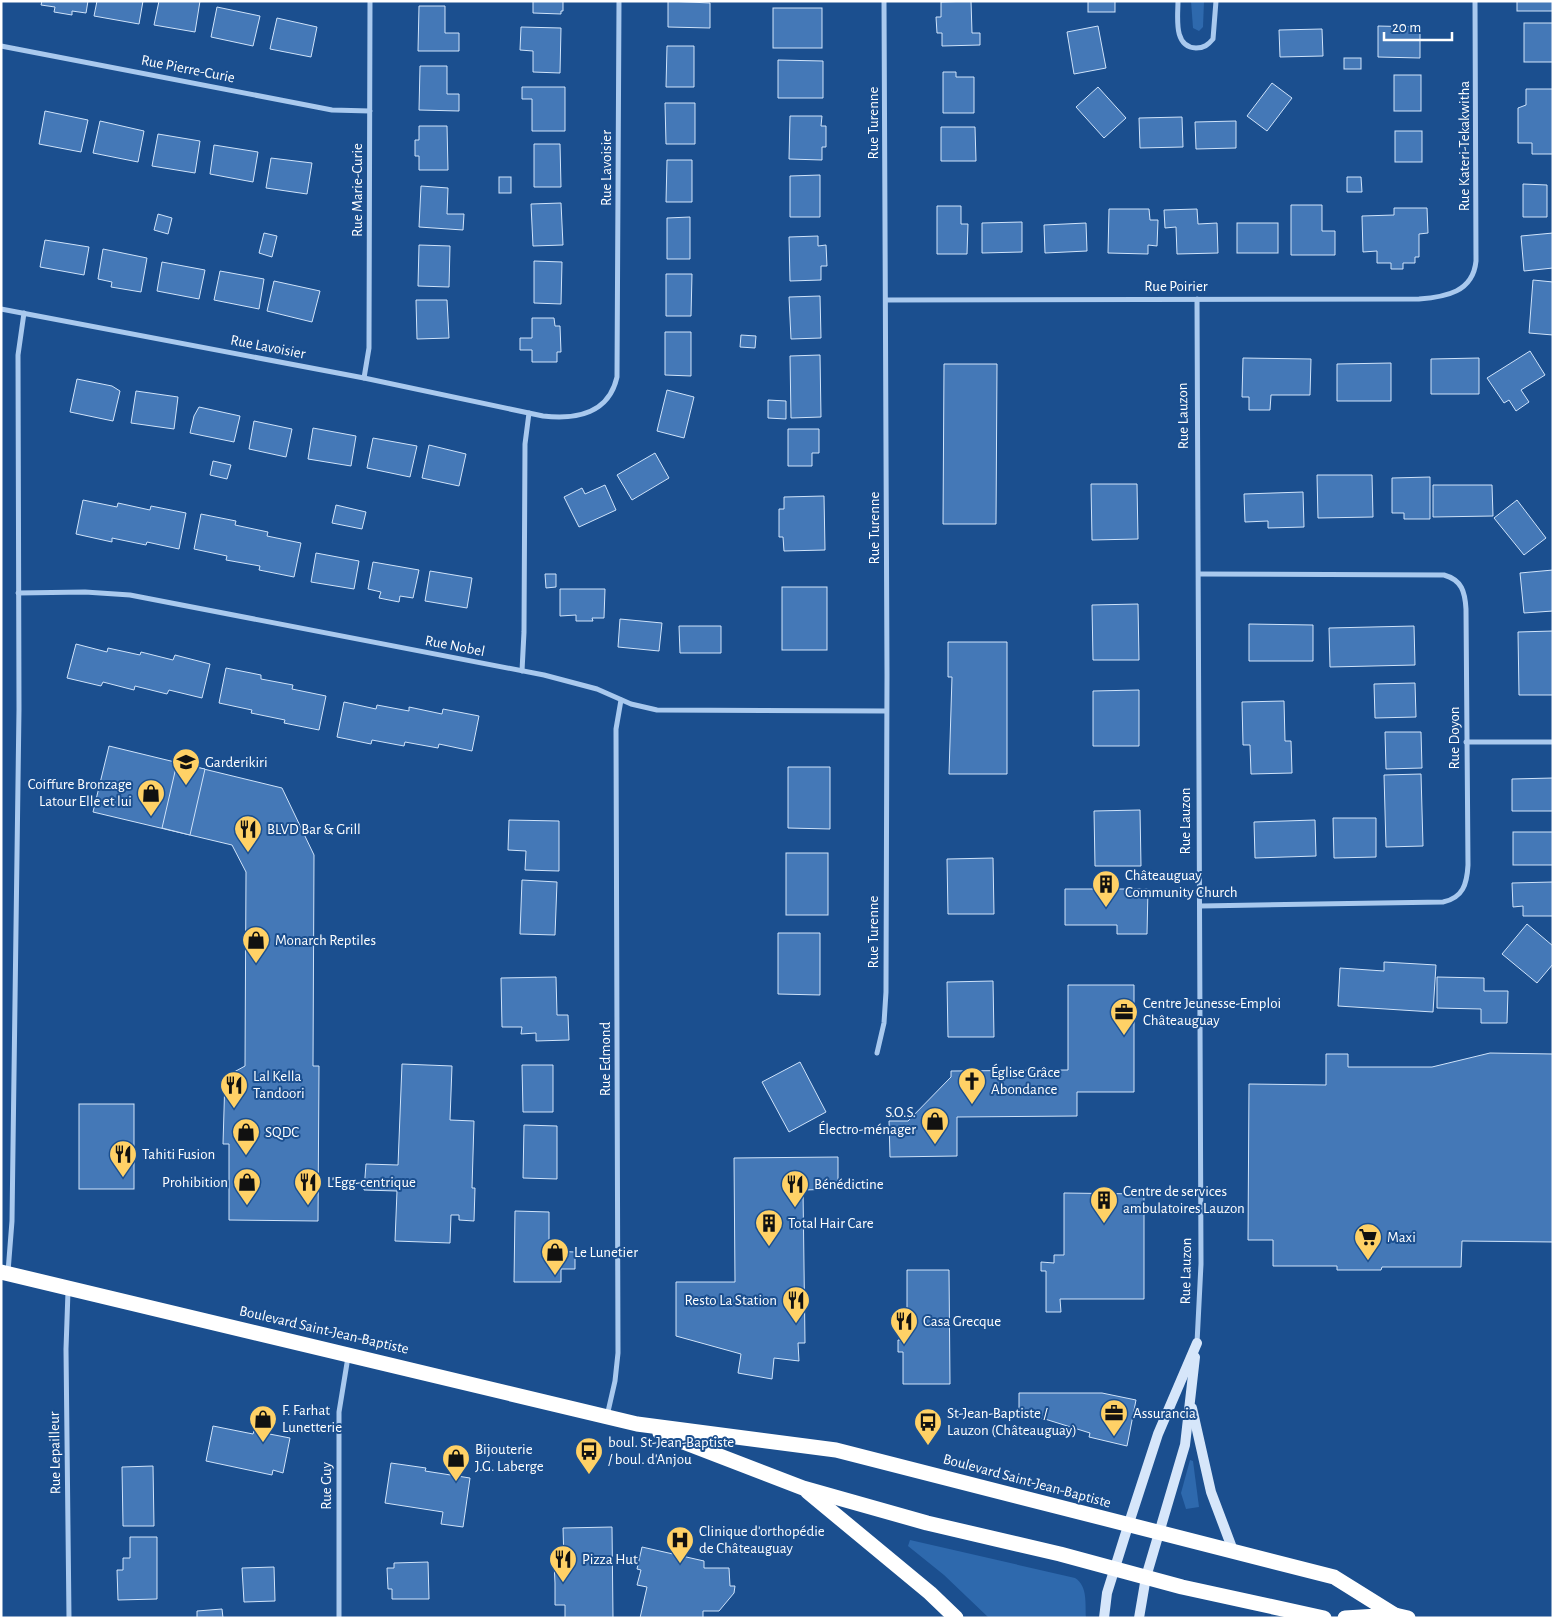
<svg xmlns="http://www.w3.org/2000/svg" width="1554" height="1619" font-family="'Alegreya Sans',sans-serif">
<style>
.green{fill:#2e69ad}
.building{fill:#4478b7;stroke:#cfe3fa}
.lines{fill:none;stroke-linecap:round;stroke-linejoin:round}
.street{stroke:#a9c9ee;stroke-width:5}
.secondary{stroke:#d6e6fa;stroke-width:10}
.highway{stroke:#fff;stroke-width:15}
.labels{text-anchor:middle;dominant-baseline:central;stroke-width:4;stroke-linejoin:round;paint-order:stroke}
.street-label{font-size:15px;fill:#fff;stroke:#1b4f8f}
.poi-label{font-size:15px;fill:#fff;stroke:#1b4f8f;text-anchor:start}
</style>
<rect width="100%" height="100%" fill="#1b4f8f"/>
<g class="green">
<path d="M1191,1H1204L1203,27L1199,31L1193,28Z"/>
<path d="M1190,1460L1193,1461L1199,1507L1186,1509L1181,1493Z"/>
<path d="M910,1540L1075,1578C1088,1586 1085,1604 1086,1618H989L944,1575L908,1546Z"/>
</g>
<g class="building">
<path d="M42,1H88L86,13L72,11V15L54,12L55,7L41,5Z"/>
<path d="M97,1H143L139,24L94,16Z"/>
<path d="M159,1H200L195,32L154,25Z"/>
<path d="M533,1H563V11H561V14L533,13Z"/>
<path d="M668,1L710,3V28L668,27Z"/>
<path d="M971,1L972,33H980V45L942,46V33H937L936,17H941V2Z"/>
<rect x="1088" y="1" width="27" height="11"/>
<rect x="1517" y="1" width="36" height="10"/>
<path d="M419,6H445V33H459V51H418Z"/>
<path d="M217,7L260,16L253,46L211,37Z"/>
<rect x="773" y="8" width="49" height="40"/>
<path d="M277,18L317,27L311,57L270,49Z"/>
<rect x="1524" y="23" width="29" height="39"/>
<path d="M1098,26L1106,68L1074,74L1067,32Z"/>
<path d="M1378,26L1420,27V58L1378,57Z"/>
<path d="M521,27L561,28L560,73L533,72V51L520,50Z"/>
<path d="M1322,29L1323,56L1280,57L1279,30Z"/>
<path d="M667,46H694V87H666Z"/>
<rect x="1344" y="58" width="17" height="11"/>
<path d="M778,60L823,61V98H778Z"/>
<path d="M420,66H447V94H459V111L419,110Z"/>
<path d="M943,72H956V77H974V113H943Z"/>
<rect x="1394" y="75" width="27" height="36"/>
<path d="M1272,83L1292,98L1267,131L1247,116Z"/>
<path d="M522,87H565V131H532V99H522Z"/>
<path d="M1098,87L1126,118L1104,138L1076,107Z"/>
<path d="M1526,89H1553V154H1532V143H1518V108L1526,105Z"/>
<path d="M665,103H695V144H666Z"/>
<path d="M45,111L88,120L81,152L39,144Z"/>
<path d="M790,116H822L821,126H826V147H822V160L789,159Z"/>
<path d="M1182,117L1183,147L1140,148L1139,118Z"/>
<path d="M100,121L144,131L138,162L93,153Z"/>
<path d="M1236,121V148L1196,149L1195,122Z"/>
<path d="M419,126H447L448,170H419V156H415V140H419Z"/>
<path d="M941,127H975L976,161H941Z"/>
<rect x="1395" y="131" width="27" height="31"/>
<path d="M158,134L200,141L195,173L152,166Z"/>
<path d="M534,144H560L561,187H534Z"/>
<path d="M214,145L258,152L253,182L210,174Z"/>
<path d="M271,158L312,163L307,194L266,188Z"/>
<path d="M667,160H692V202H666Z"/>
<path d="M820,175V217H790V176Z"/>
<rect x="499" y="177" width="12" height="16"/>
<path d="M1347,177H1361L1362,192H1347Z"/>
<path d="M1523,184L1547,185V217H1523Z"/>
<path d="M421,186L448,188L447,214H464L463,230L419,227Z"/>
<path d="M561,203L563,245L533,246L531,204Z"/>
<path d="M1291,205H1322V231H1335V255H1291Z"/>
<path d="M937,206H961V224H968L967,254H937Z"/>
<path d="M1394,208H1427L1428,233L1419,234V257H1415V263H1403V269H1391V263H1377V251L1363,252L1362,216L1394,215Z"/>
<path d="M1109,209H1149L1150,220H1158L1157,246L1148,245V254L1108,253Z"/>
<path d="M1197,209L1198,224L1217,223L1218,253L1177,254L1176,227L1165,228L1164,210Z"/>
<path d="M158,214L172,218L168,234L154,230Z"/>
<path d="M690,217V259H667V218Z"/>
<path d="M1022,222V252L982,253V223Z"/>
<path d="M1086,223L1087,251L1045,253L1044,225Z"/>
<rect x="1237" y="223" width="41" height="30"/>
<path d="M264,233L277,236L272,257L259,253Z"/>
<path d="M1553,233V268L1524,271L1521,236Z"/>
<path d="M818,236V246L826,245L827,266H821V280L790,281L789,237Z"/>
<path d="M45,240L89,247L84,275L40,267Z"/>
<path d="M419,245L450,246L449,287L418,286Z"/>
<path d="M103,249L147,258L141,292L111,287L112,282L98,279Z"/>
<path d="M534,261L562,262L561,304L534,303Z"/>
<path d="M162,262L205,270L199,299L157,291Z"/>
<path d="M220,271L264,279L259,309L214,300Z"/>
<path d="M666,274H692L691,316H666Z"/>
<path d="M1533,280L1553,282V335L1529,333Z"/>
<path d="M274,281L320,291L312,322L267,311Z"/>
<path d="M820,296L821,338L791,339L789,297Z"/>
<path d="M416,300H447L449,338L417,339Z"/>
<path d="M532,318H554L555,326H560L561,352H557V362H532V350H520V338H532Z"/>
<path d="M665,332H691V376L665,375Z"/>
<path d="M741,335L756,336L755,348L740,347Z"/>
<path d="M1530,351L1545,375L1521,390L1529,402L1516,411L1509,400L1504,403L1487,378Z"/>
<path d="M820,355L821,417L791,418L790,356Z"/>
<path d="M1243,358L1311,359L1310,395H1271L1270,410H1249V397H1242Z"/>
<path d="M1479,358V394H1431V359Z"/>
<path d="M1391,363V401H1337V364Z"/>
<path d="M944,364H997L996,524H943Z"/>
<path d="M77,379L112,386L120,391L113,421L70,412Z"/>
<path d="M667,390L694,397L684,438L657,431Z"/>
<path d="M136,391L178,397L174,429L131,423Z"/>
<path d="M768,400L786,401V419L768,418Z"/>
<path d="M199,407L240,416L234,442L190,433L194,416Z"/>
<path d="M254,421L292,429L286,457L249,449Z"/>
<path d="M313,428L356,436L351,466L308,459Z"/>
<path d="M788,429H819V453H812V466H788Z"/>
<path d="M373,438L417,446L410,477L367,468Z"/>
<path d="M429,445L466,454L459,486L422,478Z"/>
<path d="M655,453L669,478L632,500L617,475Z"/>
<path d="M213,461L231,465L227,479L210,475Z"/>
<path d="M1317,475H1372L1373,517L1318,518Z"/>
<path d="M1430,477V519H1404V513H1392V478Z"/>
<path d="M1091,484H1137L1138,539L1092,540Z"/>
<path d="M605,485L616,510L579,527L564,497L582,488L585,494Z"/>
<path d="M1433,485H1492L1493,516L1433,517Z"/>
<path d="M1303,492L1304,527L1268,528V521L1245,522L1244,494Z"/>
<path d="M824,496L825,550L784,551L783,537H779V509H784V497Z"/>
<path d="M83,500L117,507L118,503L150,510L151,506L186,513L179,549L147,542L146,545L112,538V542L76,534Z"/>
<path d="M1517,500L1546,538L1524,555L1494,518Z"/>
<path d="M336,505L366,512L362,529L332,523Z"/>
<path d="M201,514L236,521L235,525L268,532L267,536L301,543L294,577L259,570L260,566L226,560L227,556L194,549Z"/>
<path d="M316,553L359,561L354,589L311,582Z"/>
<path d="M373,562L419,570L413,598L400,596L399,602L379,598L381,592L368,589Z"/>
<path d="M1553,570V611L1524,613L1520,573Z"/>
<path d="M430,571L472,578L467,608L425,601Z"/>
<path d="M545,574H556V587L546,588Z"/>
<rect x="782" y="587" width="45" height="63"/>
<path d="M560,589H605L604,618H592L593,621H576V615L560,616Z"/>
<path d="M1138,604L1139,660H1093L1092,605Z"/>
<path d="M620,619L662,623L659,651L618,647Z"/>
<path d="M1249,624L1313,625V661H1249Z"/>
<path d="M679,626H721V653H680Z"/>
<path d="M1414,626L1415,665L1330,667L1329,628Z"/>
<path d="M1553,631V695H1519L1518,632Z"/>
<path d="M948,642H1007V774H949L952,677H948Z"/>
<path d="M76,644L107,652L108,648L140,655L141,652L173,660L175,655L210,664L202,698L169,690L167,694L135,686L134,690L103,682L101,686L67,678Z"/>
<path d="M226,668L261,675V679L293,685L292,689L326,696L319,730L284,723L285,720L251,713L252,710L219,703Z"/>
<path d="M1415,683L1416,717L1375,718L1374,684Z"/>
<path d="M1139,690V746H1093V691Z"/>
<path d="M1284,701L1285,741H1291L1292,773L1251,774L1250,745H1243L1242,702Z"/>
<path d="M344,702L376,709L377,705L409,711V707L442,714L443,709L479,716L472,751L439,744L438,748L405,742L404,746L372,740L371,744L337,737Z"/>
<path d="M1385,732H1421L1422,768L1386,769Z"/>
<path d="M109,746L282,788L314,855L313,1066H319L318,1221L229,1220V1144H223L225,1077L245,1066L246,872L232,845L93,812Z"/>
<path d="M177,763L205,769L190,835L162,828Z"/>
<path d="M788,767H830V829L788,828Z"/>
<path d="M1421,774L1423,846L1386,847L1384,775Z"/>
<path d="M1553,778V811H1512V779Z"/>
<path d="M1140,810L1141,866H1095L1094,811Z"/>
<path d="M1333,818H1376V857L1334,858Z"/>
<path d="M509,820L559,821V871L525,870L526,851L508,850Z"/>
<path d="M1315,820L1316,856L1255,858L1254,822Z"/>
<rect x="1513" y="832" width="40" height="33"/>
<rect x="786" y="853" width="42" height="62"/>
<path d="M993,858L994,914H948L947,859Z"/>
<path d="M522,880L557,882L555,935L520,934Z"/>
<path d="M1553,882V916H1523V906L1513,907L1512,883Z"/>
<path d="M1065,889H1148L1147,934H1117V925H1065Z"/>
<path d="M1527,924L1553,946V964L1537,983L1502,954Z"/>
<path d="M778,933H820V995L778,994Z"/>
<path d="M1384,962L1436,965L1433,1012L1338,1006L1340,968L1384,971Z"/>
<path d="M556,977L557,1015H568L569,1040L536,1041V1033L521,1034L522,1027H502L501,978Z"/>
<path d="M1437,977L1484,978V991H1508L1507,1023H1481V1009L1437,1008Z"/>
<path d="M993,981L994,1037H948L947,982Z"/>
<path d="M1068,985H1134V1092H1077V1116L957,1117V1156L890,1157L889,1121H908L951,1077V1071L1068,1070Z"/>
<path d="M1490,1053L1553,1054V1242L1462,1241L1461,1267H1382L1381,1270H1337V1266H1273V1240H1248L1249,1084L1326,1085V1054H1348V1067H1432Z"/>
<path d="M800,1062L826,1112L789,1132L762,1082Z"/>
<path d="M402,1064L452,1066L450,1120L474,1121L472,1188H475L474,1221L459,1220V1215H451L450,1243L395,1241L397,1191L364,1190L366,1164L398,1165Z"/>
<path d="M522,1065H553V1112H523Z"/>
<rect x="79" y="1104" width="55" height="85"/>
<path d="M524,1125L557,1126V1179L523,1178Z"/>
<path d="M838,1157V1189L803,1190L805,1343H798L799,1361L774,1358L772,1379L738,1373L741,1354L676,1336V1282H735L734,1158Z"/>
<path d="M1064,1193L1144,1194V1299H1060L1061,1312H1046V1271H1041V1262L1054,1263V1255H1064Z"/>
<path d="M515,1211L549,1212V1251L575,1252V1269H561V1282H514Z"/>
<path d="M907,1270H949L950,1384H903V1352H898V1340H907Z"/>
<path d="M1019,1393H1102L1136,1400L1127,1446L1089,1437L1090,1433L1019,1411Z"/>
<path d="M213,1426L253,1434L254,1431L290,1438L283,1473L273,1470L272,1475L206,1461Z"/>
<path d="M391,1463L426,1468L425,1471L470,1478L463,1527L441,1524L443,1512L385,1503Z"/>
<path d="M153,1466L154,1526H123L122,1467Z"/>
<path d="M612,1527L613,1618H565V1605H555V1583L554,1562H564L563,1528Z"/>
<path d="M130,1537H157V1599L118,1600L117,1570H123V1558H130Z"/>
<path d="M642,1547L704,1561V1568H729L730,1586H735L734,1593L719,1611H703V1618H640L647,1587L637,1585L641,1570L637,1569Z"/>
<path d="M428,1562L429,1599H392V1589H388L387,1568H394V1563Z"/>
<path d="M274,1567L275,1601L244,1602L242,1568Z"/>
<path d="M222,1609L223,1618H197V1611Z"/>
</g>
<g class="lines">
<g class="street">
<path d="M1178,1C1178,17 1173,47 1196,48C1204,48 1208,45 1213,39L1216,1"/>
<path d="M1,46L332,110L370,111"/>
<path d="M1197,299L1201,1264L1197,1343"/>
<path d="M886,300L1419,299C1446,297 1473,292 1476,261L1475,1"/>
<path d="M1,309L364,378L543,416C577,420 609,413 617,377L619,1"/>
<path d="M364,378L369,348L370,1"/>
<path d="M1199,574L1444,575C1462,580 1465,592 1466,609L1468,865C1467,884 1463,898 1443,902L1201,906"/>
<path d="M18,593L85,592L130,595L544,675L597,689L631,704L657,710L886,711"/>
<path d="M522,671L524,632L525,444L529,413"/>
<path d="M1466,742H1553"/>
<path d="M877,1053L884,1023L886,992L887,674L884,1"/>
<path d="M8,1272L12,1221L19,709L18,355L24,313"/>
<path d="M68,1291L66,1349L69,1618"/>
<path d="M607,1416L615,1381L618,1353L616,729L621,700"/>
<path d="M339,1618V1412L348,1357"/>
</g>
<g class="secondary">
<path d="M1192,1408L1211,1492L1234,1553"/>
<path d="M1104,1618L1107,1593L1128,1526L1158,1434L1197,1343"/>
<path d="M1139,1618L1146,1577L1185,1445L1195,1357"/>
</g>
<g class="highway">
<path d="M1,1272L637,1424L836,1450L1334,1577L1395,1615"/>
<path d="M660,1433L803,1488L927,1523L1060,1554L1182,1587L1324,1618"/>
<path d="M808,1492L930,1593L956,1618"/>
<path d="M1345,1618L1395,1615L1408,1618"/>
</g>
</g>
<defs>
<g id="school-pin" transform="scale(1.4375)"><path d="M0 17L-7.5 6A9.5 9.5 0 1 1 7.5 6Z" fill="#ffd166" stroke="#1b4f8f"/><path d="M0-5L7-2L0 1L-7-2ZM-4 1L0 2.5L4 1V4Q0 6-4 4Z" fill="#111"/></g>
<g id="shop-pin" transform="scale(1.4375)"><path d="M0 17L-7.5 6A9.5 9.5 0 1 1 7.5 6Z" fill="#ffd166" stroke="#1b4f8f"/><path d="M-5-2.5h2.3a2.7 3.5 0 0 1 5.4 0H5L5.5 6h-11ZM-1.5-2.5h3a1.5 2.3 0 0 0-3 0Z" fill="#111"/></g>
<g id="restaurant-pin" transform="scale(1.4375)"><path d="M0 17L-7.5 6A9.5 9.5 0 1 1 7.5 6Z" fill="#ffd166" stroke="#1b4f8f"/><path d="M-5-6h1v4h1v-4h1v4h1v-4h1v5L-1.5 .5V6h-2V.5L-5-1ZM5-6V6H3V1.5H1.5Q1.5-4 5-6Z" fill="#111"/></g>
<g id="building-pin" transform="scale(1.4375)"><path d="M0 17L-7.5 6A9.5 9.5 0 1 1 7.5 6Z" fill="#ffd166" stroke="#1b4f8f"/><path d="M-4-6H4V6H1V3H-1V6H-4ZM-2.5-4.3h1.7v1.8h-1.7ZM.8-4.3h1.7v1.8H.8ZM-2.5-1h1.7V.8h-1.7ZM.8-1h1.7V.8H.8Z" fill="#111"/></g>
<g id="office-pin" transform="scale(1.4375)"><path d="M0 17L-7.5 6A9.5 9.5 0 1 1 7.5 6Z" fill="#ffd166" stroke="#1b4f8f"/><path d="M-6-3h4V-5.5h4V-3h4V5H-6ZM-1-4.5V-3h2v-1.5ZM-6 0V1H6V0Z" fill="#111"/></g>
<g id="church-pin" transform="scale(1.4375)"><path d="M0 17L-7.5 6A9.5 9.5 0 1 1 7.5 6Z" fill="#ffd166" stroke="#1b4f8f"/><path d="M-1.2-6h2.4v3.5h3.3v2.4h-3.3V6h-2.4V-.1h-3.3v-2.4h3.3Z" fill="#111"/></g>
<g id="supermarket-pin" transform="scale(1.4375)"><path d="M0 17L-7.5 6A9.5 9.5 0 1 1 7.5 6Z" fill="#ffd166" stroke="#1b4f8f"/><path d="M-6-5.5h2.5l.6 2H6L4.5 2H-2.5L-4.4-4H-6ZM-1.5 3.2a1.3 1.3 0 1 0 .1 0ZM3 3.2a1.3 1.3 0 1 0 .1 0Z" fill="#111"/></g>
<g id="bus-pin" transform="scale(1.4375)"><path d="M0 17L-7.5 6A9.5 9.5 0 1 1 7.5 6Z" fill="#ffd166" stroke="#1b4f8f"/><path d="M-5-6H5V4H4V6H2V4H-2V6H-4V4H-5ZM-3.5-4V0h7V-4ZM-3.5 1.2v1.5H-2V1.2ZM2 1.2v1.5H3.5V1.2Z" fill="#111"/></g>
<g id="hospital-pin" transform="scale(1.4375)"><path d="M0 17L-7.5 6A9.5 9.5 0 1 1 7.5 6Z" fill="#ffd166" stroke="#1b4f8f"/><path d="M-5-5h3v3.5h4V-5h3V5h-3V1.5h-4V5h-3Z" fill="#111"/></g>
</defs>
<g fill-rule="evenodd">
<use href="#school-pin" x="186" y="762"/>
<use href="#shop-pin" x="151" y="793"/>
<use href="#restaurant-pin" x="248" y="829"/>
<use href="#building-pin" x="1106" y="884"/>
<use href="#shop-pin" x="256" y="940"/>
<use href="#office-pin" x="1124" y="1012"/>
<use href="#church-pin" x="972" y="1081"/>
<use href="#restaurant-pin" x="234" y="1085"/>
<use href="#shop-pin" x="935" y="1121"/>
<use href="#shop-pin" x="246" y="1132"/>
<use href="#restaurant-pin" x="123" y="1154"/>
<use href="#shop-pin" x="247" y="1182"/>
<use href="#restaurant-pin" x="308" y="1182"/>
<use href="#restaurant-pin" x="795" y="1184"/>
<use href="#building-pin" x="1104" y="1200"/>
<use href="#building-pin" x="769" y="1223"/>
<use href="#supermarket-pin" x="1368" y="1237"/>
<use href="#shop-pin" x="555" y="1252"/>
<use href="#restaurant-pin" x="796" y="1300"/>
<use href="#restaurant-pin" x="904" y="1321"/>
<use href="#office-pin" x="1114" y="1413"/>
<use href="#shop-pin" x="263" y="1419"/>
<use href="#bus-pin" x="928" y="1422"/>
<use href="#bus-pin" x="589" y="1451"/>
<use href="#shop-pin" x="456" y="1458"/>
<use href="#hospital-pin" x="680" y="1540"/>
<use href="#restaurant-pin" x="563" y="1559"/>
</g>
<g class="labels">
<g class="street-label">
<text transform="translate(188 69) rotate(11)">Rue Pierre-Curie</text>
<text transform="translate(873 123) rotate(-90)">Rue Turenne</text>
<text transform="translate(1464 146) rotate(-90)">Rue Kateri-Tekakwitha</text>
<text transform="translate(606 168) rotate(-90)">Rue Lavoisier</text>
<text transform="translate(357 190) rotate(-90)">Rue Marie-Curie</text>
<text x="1176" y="286">Rue Poirier</text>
<text transform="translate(268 347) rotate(11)">Rue Lavoisier</text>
<text transform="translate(1183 416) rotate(-91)">Rue Lauzon</text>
<text transform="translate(874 528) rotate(-90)">Rue Turenne</text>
<text transform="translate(455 646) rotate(11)">Rue Nobel</text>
<text transform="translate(1454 738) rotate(-90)">Rue Doyon</text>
<text transform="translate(1185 821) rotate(-90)">Rue Lauzon</text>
<text transform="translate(873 932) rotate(-90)">Rue Turenne</text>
<text transform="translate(605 1059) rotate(-90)">Rue Edmond</text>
<text transform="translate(1186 1271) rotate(-89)">Rue Lauzon</text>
<text transform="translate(324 1330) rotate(13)">Boulevard Saint-Jean-Baptiste</text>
<text transform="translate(55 1453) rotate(-91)">Rue Lepailleur</text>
<text transform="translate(1027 1481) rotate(15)">Boulevard Saint-Jean-Baptiste</text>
<text transform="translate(326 1486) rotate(-90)">Rue Guy</text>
</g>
<g class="poi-label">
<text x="205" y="762">Garderikiri</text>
<text x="132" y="784" text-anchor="end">Coiffure Bronzage<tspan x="132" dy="17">Latour Elle et lui</tspan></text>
<text x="267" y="829">BLVD Bar &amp; Grill</text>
<text x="1125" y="875">Châteauguay<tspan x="1125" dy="17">Community Church</tspan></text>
<text x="275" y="940">Monarch Reptiles</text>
<text x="1143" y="1003">Centre Jeunesse-Emploi<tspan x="1143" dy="17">Châteauguay</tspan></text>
<text x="991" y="1072">Église Grâce<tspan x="991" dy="17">Abondance</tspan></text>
<text x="253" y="1076">Lal Kella<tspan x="253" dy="17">Tandoori</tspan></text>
<text x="916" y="1112" text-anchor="end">S.O.S.<tspan x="916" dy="17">Électro-ménager</tspan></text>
<text x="265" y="1132">SQDC</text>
<text x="142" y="1154">Tahiti Fusion</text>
<text x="228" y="1182" text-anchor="end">Prohibition</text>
<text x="327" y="1182">L'Egg-centrique</text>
<text x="814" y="1184">Bénédictine</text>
<text x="1123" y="1191">Centre de services<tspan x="1123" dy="17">ambulatoires Lauzon</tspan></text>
<text x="788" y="1223">Total Hair Care</text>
<text x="1387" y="1237">Maxi</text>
<text x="574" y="1252">Le Lunetier</text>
<text x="777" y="1300" text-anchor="end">Resto La Station</text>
<text x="923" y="1321">Casa Grecque</text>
<text x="282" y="1410">F. Farhat<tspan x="282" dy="17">Lunetterie</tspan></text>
<text x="947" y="1413">St-Jean-Baptiste /<tspan x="947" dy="17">Lauzon (Châteauguay)</tspan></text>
<text x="1133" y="1413">Assurancia</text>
<text x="608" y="1442">boul. St-Jean-Baptiste<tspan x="608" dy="17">/ boul. d'Anjou</tspan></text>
<text x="475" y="1449">Bijouterie<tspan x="475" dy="17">J.G. Laberge</tspan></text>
<text x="699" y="1531">Clinique d'orthopédie<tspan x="699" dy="17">de Châteauguay</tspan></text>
<text x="582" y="1559">Pizza Hut</text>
</g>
</g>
<rect width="1554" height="1619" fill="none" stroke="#ffffff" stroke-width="5"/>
<path d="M1384 32v8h68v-8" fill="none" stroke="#ffffff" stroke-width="2.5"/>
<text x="1392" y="32" font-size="15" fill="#ffffff" stroke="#1b4f8f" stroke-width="4" paint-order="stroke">20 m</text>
</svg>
